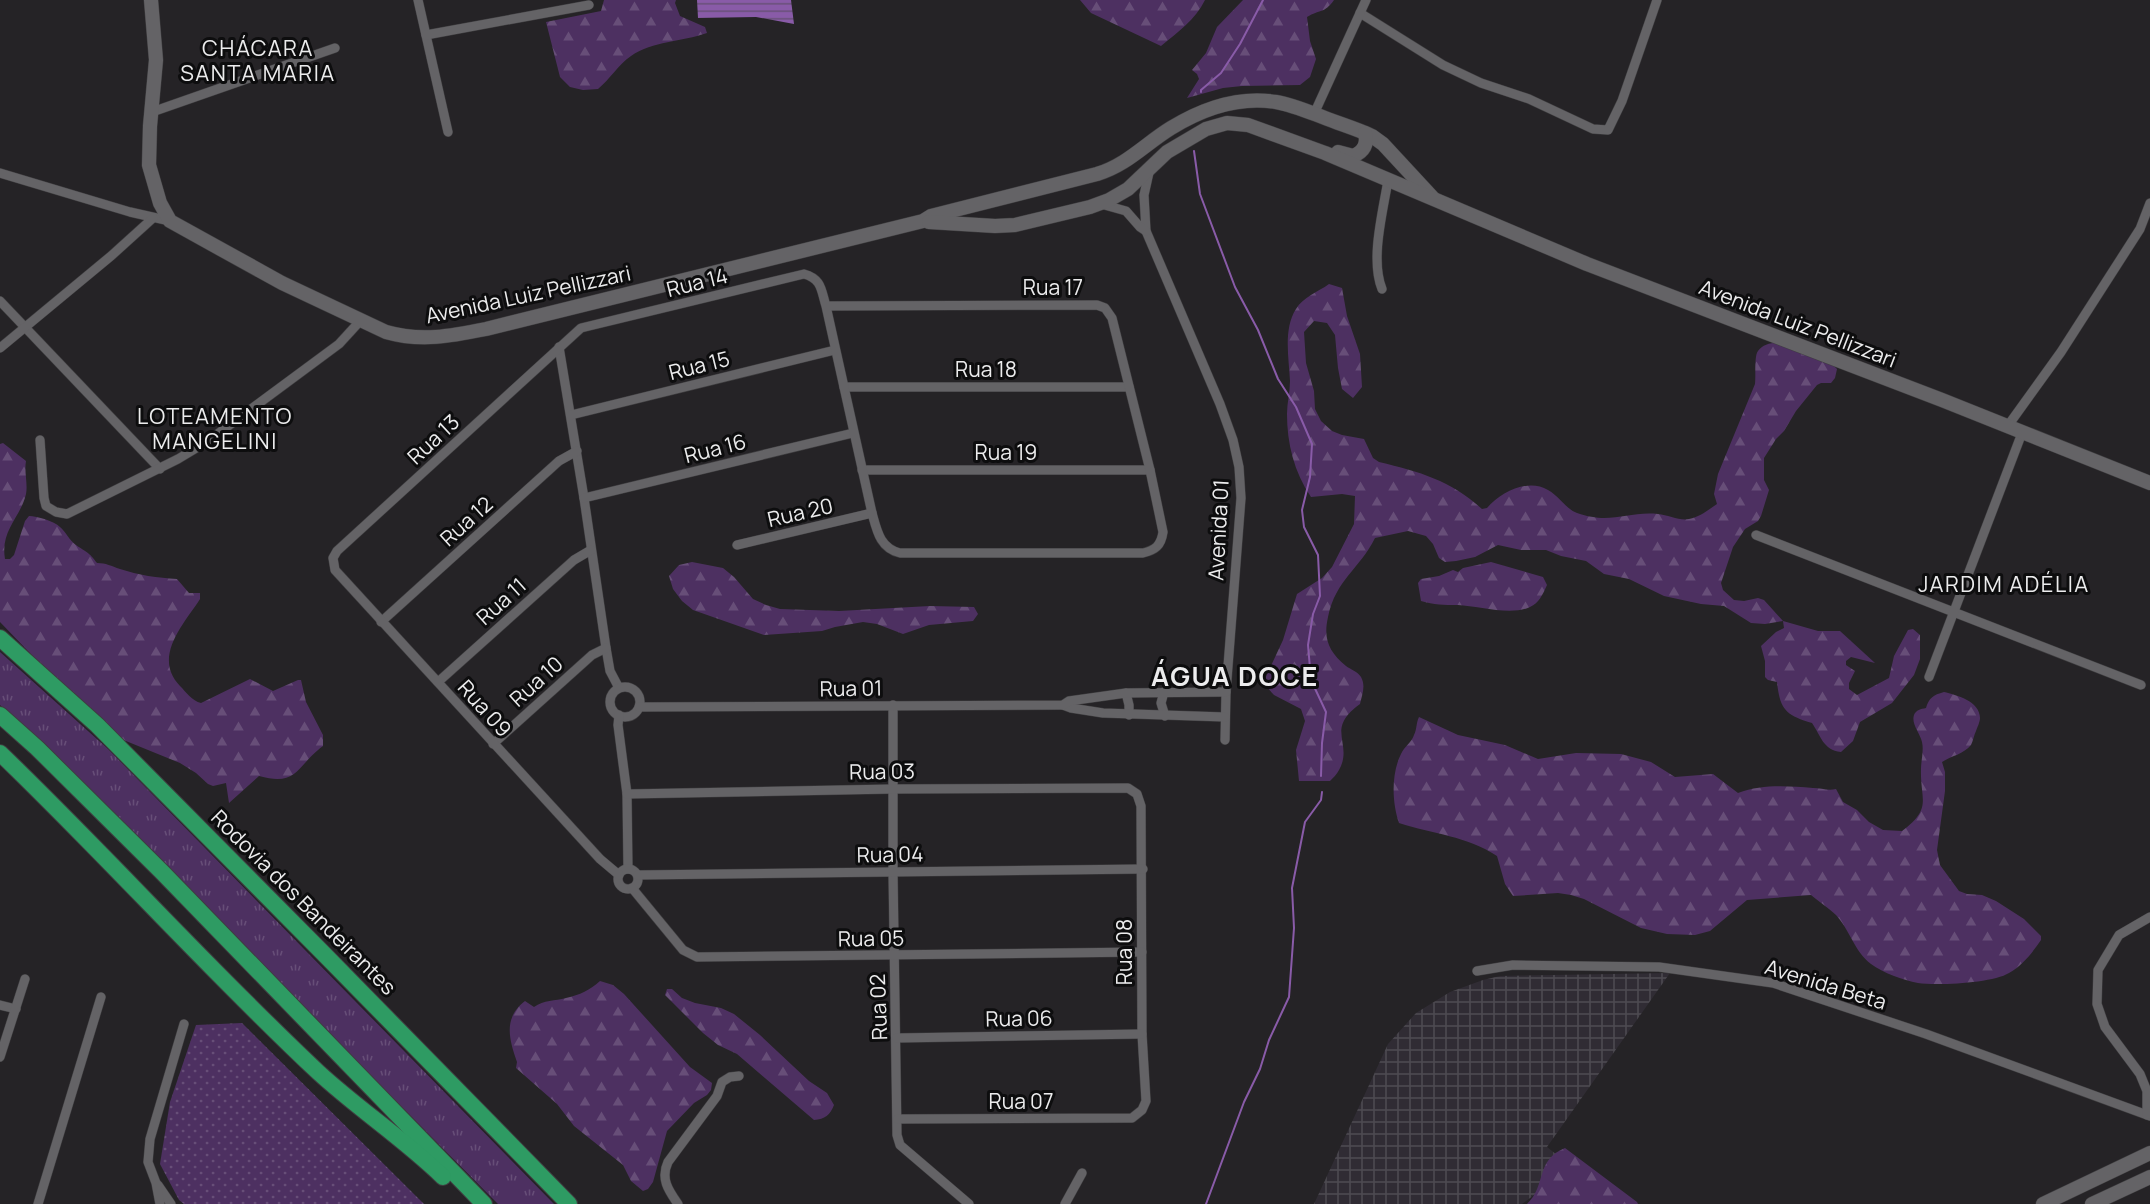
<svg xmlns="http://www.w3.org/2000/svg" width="2150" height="1204" font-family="Manrope,sans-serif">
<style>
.industrial{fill:url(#industrial-grid)}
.grass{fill:url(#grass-tufts)}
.forest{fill:url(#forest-firs)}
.park{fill:url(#park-dots)}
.water{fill:url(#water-rules)}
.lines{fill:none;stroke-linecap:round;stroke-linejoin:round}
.stream{stroke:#895ba8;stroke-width:2}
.minor-casing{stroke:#3f3e40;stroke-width:10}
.secondary-casing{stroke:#3f3e40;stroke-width:15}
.motorway-casing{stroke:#3f3e40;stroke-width:18}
.minor{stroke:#646366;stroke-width:9}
.secondary{stroke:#646366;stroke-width:14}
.motorway{stroke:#2e9b63;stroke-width:16}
.labels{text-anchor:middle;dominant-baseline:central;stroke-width:6;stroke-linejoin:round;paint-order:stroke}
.street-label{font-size:21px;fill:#ececed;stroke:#0d0d0e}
.neighbourhood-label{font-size:22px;letter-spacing:1.5px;fill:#ececed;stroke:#0d0d0e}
.district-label{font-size:27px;font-weight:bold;letter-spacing:1.5px;fill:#ececed;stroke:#0d0d0e}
</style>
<defs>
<pattern id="industrial-grid" width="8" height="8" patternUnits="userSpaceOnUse" patternTransform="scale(1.5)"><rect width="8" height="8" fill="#302c34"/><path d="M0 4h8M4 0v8" fill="none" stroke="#4e4b52"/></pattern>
<pattern id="grass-tufts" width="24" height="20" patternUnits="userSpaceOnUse" patternTransform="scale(1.5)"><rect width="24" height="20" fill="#4d3061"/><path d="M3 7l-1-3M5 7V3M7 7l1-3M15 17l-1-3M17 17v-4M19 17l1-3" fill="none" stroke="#674e78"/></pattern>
<pattern id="forest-firs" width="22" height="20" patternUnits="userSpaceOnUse" patternTransform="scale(1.5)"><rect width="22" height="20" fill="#4d3061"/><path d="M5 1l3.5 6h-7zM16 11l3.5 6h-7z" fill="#674e78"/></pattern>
<pattern id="park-dots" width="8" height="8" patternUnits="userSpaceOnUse" patternTransform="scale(1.5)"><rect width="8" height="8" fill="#4d3061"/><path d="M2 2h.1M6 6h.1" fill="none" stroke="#674e78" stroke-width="1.8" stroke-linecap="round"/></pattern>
<pattern id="water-rules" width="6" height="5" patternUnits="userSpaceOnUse" patternTransform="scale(1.5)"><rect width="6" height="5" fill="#895ba8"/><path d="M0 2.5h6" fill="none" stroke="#685178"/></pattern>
</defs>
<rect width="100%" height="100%" fill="#252326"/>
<path class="industrial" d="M1670,973L1547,1147L1572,1167L1522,1204H1314L1388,1044L1416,1013L1450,992L1483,980L1500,976Z"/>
<path class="grass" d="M0,652L108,749L554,1204H498L50,752L0,705Z"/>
<g class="forest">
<path d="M604,0H676L675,3L680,16L705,27L707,33C681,42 653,41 631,56C618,65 610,79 598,89L583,90L570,87L560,77L546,22L601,11Z"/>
<path d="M1080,0H1205C1195,20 1178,32 1161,46L1091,13Z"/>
<path d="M1243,0H1334C1324,14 1320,9 1307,17L1310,41L1316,59L1310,77L1300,85L1242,86L1223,88L1187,98L1199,79L1197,74L1192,70L1206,53L1217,27Z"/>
<path d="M1329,284L1342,288L1347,316L1360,354L1362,387L1353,398L1342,389L1338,368L1335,335L1327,323L1314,321L1304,332L1306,363L1314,391L1315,409L1321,421L1332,431L1342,435L1364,439L1373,458L1379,462C1420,472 1450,480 1482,509L1487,508C1501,492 1528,478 1548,490C1559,496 1566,509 1577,513C1610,525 1628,511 1658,514C1668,515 1680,521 1689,519C1700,517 1708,510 1717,504L1714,494L1718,474L1755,384C1756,376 1754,356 1758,351C1773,330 1824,354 1837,369L1835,378L1831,383H1821L1817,385L1796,411L1784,431L1776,439L1764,458V480L1769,490L1761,516L1758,521L1745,529L1733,547L1721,583L1723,590L1734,600L1744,601L1758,598L1764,600L1783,621L1818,631H1840L1875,663L1851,657L1846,661V665L1855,671L1849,683V689L1857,695L1889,678L1894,656L1908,630L1913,629L1920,635V659L1914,675L1892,703L1860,722L1853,741L1841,752C1823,750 1821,736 1812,723C1786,715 1780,710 1777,682L1768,680L1765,677V661L1761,646L1776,632L1784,628L1783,621L1765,624L1751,623L1724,606L1701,604L1664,596L1629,579L1604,574L1586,561L1561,556L1546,550H1521L1498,545L1475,557L1456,561L1445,562L1439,558L1433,544L1426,536L1408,531L1375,538C1359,570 1336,579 1328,617C1323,639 1329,652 1346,666C1350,669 1358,672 1361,677C1366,686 1362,695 1360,704C1324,730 1354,743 1339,770C1337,774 1333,778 1330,781H1299L1296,750L1305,721L1301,709L1274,695L1263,683L1283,640L1297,594L1322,578L1332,567L1354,524L1355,496L1342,494L1311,497C1294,472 1287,443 1287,414C1287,403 1290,392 1290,381C1289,359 1283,329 1296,309C1303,297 1318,292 1329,284Z"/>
<path d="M3,443L26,461C24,472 28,484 26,494C21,517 0,530 5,559H10L14,555L25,521L29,516C37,516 54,521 60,527C66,532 69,540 76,545C87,553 88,551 97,563C106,563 111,566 120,569C138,575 158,578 177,579L189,593H200V599C184,624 152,657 180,686C186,692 192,701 201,703L250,679L273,691L298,680H301L306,702L323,735V746C296,766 298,787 259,776L229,803L226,783L213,786L208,784L196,773L180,763L121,739L54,678L0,622V444Z"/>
<path d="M692,562L723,568L734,577L753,599L766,605L780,609L839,611L930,606L974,607L978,614L973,621L929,625L903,634L877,624L863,622L835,627L822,631L764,635L693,610L682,601L673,589L669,576L679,565Z"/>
<path d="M1491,562L1543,577L1547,585C1543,594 1539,603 1530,607C1511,616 1478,606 1458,605C1444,605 1434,605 1421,601L1418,583L1421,579L1439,576L1453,570L1458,572L1463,568Z"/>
<path d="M1944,692C1956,695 1980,701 1980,718C1980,722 1977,728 1976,731C1974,735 1973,741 1971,745C1964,754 1951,756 1942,762L1945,772V791L1937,850L1940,865L1959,891L1967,894L1982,895L1996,901L2024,919L2041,936V940C2032,953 2023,965 2009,973C1993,983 1937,986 1918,983C1903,980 1883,973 1871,964C1854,951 1850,930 1836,915C1829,908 1819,902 1811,895L1747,900L1710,931L1695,935L1667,934L1641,928L1584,899L1571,895L1558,893L1513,896L1505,884L1497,856C1467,836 1433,834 1399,823C1392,803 1391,774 1401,754C1404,747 1412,742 1414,735C1417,729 1416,723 1419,717L1458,735L1505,745L1538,759L1576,753L1621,754L1651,762L1675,777L1713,774L1738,793C1762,784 1787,786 1813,788C1821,788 1828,791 1836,789L1843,802L1857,810L1869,822L1883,830L1902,831C1933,808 1920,800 1921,769C1921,761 1924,750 1922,742C1920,733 1911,724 1914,715C1916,710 1921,709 1926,708C1929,698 1933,695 1944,692Z"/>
<path d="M600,981L613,985L624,994L690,1067L712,1083L711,1090L707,1095L694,1103L667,1131L653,1182L648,1189L643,1191L631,1181L623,1165L574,1126L557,1104L516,1068L517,1062C509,1039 503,1018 525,1001L534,1007C544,1000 555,1001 566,998C580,995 590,990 600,981Z"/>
<path d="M667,989H672L682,998L695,1003L721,1008L734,1014L760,1035L809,1081L827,1093L834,1105C830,1115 825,1119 814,1120L737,1054L718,1045L703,1033L665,995Z"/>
<path d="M1565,1148L1637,1202L1638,1204H1527C1547,1185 1535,1160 1565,1148Z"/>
</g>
<path class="park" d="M242,1023L424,1204H184L179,1200L160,1164L170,1102L196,1025Z"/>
<path class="water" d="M697,0H791L794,24L756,17L698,18Z"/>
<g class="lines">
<g class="stream">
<path d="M1201,92V90L1221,73L1240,44L1263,0"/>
<path d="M1194,151L1200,194L1235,287L1258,330L1278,379L1296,407L1312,444L1310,477L1302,510L1304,527L1318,555L1320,596L1313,614L1308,645L1311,680L1326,712L1322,743L1321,776"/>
<path d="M1206,1204L1244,1102L1260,1069L1269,1040L1289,997L1294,928L1292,888L1305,822L1321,800L1322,792"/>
</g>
<g class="minor-casing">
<g id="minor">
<path d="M418,0L448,132"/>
<path d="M1360,13L1443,65L1481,83L1529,99L1593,129L1608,130L1622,101L1657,0"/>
<path d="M426,35L589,5"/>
<path d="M152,112L335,48"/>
<path d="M1314,114L1366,0"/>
<path d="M1150,168L1144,195L1146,231L1220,404L1233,440L1239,467L1241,498L1226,692L1225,740"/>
<path d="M0,173L130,212L170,221"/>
<path d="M1101,204L1126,211L1140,227L1146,231"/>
<path d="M1382,289C1370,259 1383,212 1388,180"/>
<path d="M0,301L160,469"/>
<path d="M559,347L584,498L606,648L610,671L619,688"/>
<path d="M0,348L111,256L153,218"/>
<path d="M844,387H1129"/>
<path d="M571,415L835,350"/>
<path d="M2007,427L2061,352L2140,229L2150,203"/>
<path d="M40,440L44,498L46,506L56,512L67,514L178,459L208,441L339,344L361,320"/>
<path d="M862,470H1150"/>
<path d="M584,498L853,433"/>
<path d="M1756,535L2141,685"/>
<path d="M737,545L872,513"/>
<path d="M381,622L559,461L577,451"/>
<path d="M1929,677L2022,433"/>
<path d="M438,682L574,560L591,550"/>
<circle cx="625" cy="702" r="15"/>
<path d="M1164,692L1161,703L1165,716"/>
<path d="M1126,693L1129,705V715"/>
<path d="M893,705V872L897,1135L900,1145L969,1204"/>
<path d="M1063,705L1071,708L1103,713L1225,717"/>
<path d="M639,707L1063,705L1069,701L1126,693L1226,692"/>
<path d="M619,715L618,725L627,794L628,869"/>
<path d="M493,744L592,655L606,648"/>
<path d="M627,794L893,789L1128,788L1137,794L1141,806L1142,1034L1146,1101L1142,1110L1132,1118L898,1119"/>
<circle cx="628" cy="879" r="10"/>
<path d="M619,875L600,859L335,570L333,558L337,551L581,328L804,274C822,279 821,290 826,306L872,513C877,531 880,548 900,553H1143C1155,550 1161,546 1163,532L1150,470L1112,318L1105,308L1097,305L826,306"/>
<path d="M638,875L1143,869"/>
<path d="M632,888L683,950L697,957L1142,952"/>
<path d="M1477,971L1513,965L1659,967L1773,983L1926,1034L2150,1116"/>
<path d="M0,1005L16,1009"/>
<path d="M897,1038L1142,1034"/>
<path d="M0,1057L25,979"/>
<path d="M2147,1115V1091L2140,1074L2105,1027L2097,1004L2098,970L2119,935L2150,917"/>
<path d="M158,1185L171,1204"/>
<path d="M38,1204L101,997"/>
<path d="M160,1204L156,1183L148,1162L150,1139L184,1024"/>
<path d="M678,1204C669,1191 660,1179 668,1162L717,1096L722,1082L730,1077L739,1076"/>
<path d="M1065,1204L1082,1173"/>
</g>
</g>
<g class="secondary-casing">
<g id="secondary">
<path d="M151,0L156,60L150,126L149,165L160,203L170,221L282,283L386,332C421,342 451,336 486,329L923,221L931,216L1097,174C1127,165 1145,144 1171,128C1202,109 1239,96 1276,102C1293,105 1309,112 1325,118C1340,124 1357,129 1372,136L1383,144L1433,198"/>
<path d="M1338,152L1353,156C1364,152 1368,144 1365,133"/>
<path d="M929,222L995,226L1015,225L1090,207L1109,200L1128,189L1167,152L1206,129L1227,123L1248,125L1325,153L1587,264L1942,400L2150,483"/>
<path d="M2043,1204L2150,1153"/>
<path d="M2092,1204L2150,1177"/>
</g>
</g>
<g class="motorway-casing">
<g id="motorway">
<path d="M0,638L97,725L324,954L569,1204"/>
<path d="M0,715L37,748L162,872L484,1204"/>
<path d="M0,753C108,857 208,969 318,1072C358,1109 404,1139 443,1177"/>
</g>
</g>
<use href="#minor" class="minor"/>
<use href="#secondary" class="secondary"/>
<use href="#motorway" class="motorway"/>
</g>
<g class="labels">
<g class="street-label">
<text transform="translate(697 282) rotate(-14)">Rua 14</text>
<text x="1053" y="287">Rua 17</text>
<text transform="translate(528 294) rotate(-12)">Avenida Luiz Pellizzari</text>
<text transform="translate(1798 323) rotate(21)">Avenida Luiz Pellizzari</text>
<text transform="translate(699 365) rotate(-14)">Rua 15</text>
<text x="986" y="369">Rua 18</text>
<text transform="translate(433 439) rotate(-43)">Rua 13</text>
<text transform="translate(715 448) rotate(-14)">Rua 16</text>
<text x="1006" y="452">Rua 19</text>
<text transform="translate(800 512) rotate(-13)">Rua 20</text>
<text transform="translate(466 521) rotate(-42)">Rua 12</text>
<text transform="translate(1218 530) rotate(-87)">Avenida 01</text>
<text transform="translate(501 601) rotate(-42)">Rua 11</text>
<text transform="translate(536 681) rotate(-42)">Rua 10</text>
<text transform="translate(851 688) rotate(-1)">Rua 01</text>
<text transform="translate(485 708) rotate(48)">Rua 09</text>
<text transform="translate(882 771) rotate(-1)">Rua 03</text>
<text transform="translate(890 854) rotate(-1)">Rua 04</text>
<text transform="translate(304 902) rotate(45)">Rodovia dos Bandeirantes</text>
<text transform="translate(871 938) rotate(-1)">Rua 05</text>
<text transform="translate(1124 952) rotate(-90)">Rua 08</text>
<text transform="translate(1826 984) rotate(17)">Avenida Beta</text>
<text transform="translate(878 1007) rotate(-92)">Rua 02</text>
<text transform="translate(1019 1018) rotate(-1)">Rua 06</text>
<text x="1021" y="1101">Rua 07</text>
</g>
<g class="neighbourhood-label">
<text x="258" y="48">CHÁCARA<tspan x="258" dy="25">SANTA MARIA</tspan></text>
<text x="215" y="416">LOTEAMENTO<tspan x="215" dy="25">MANGELINI</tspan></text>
<text x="2004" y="584">JARDIM ADÉLIA</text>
</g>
<g class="district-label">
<text x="1235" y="675">ÁGUA DOCE</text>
</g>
</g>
</svg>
